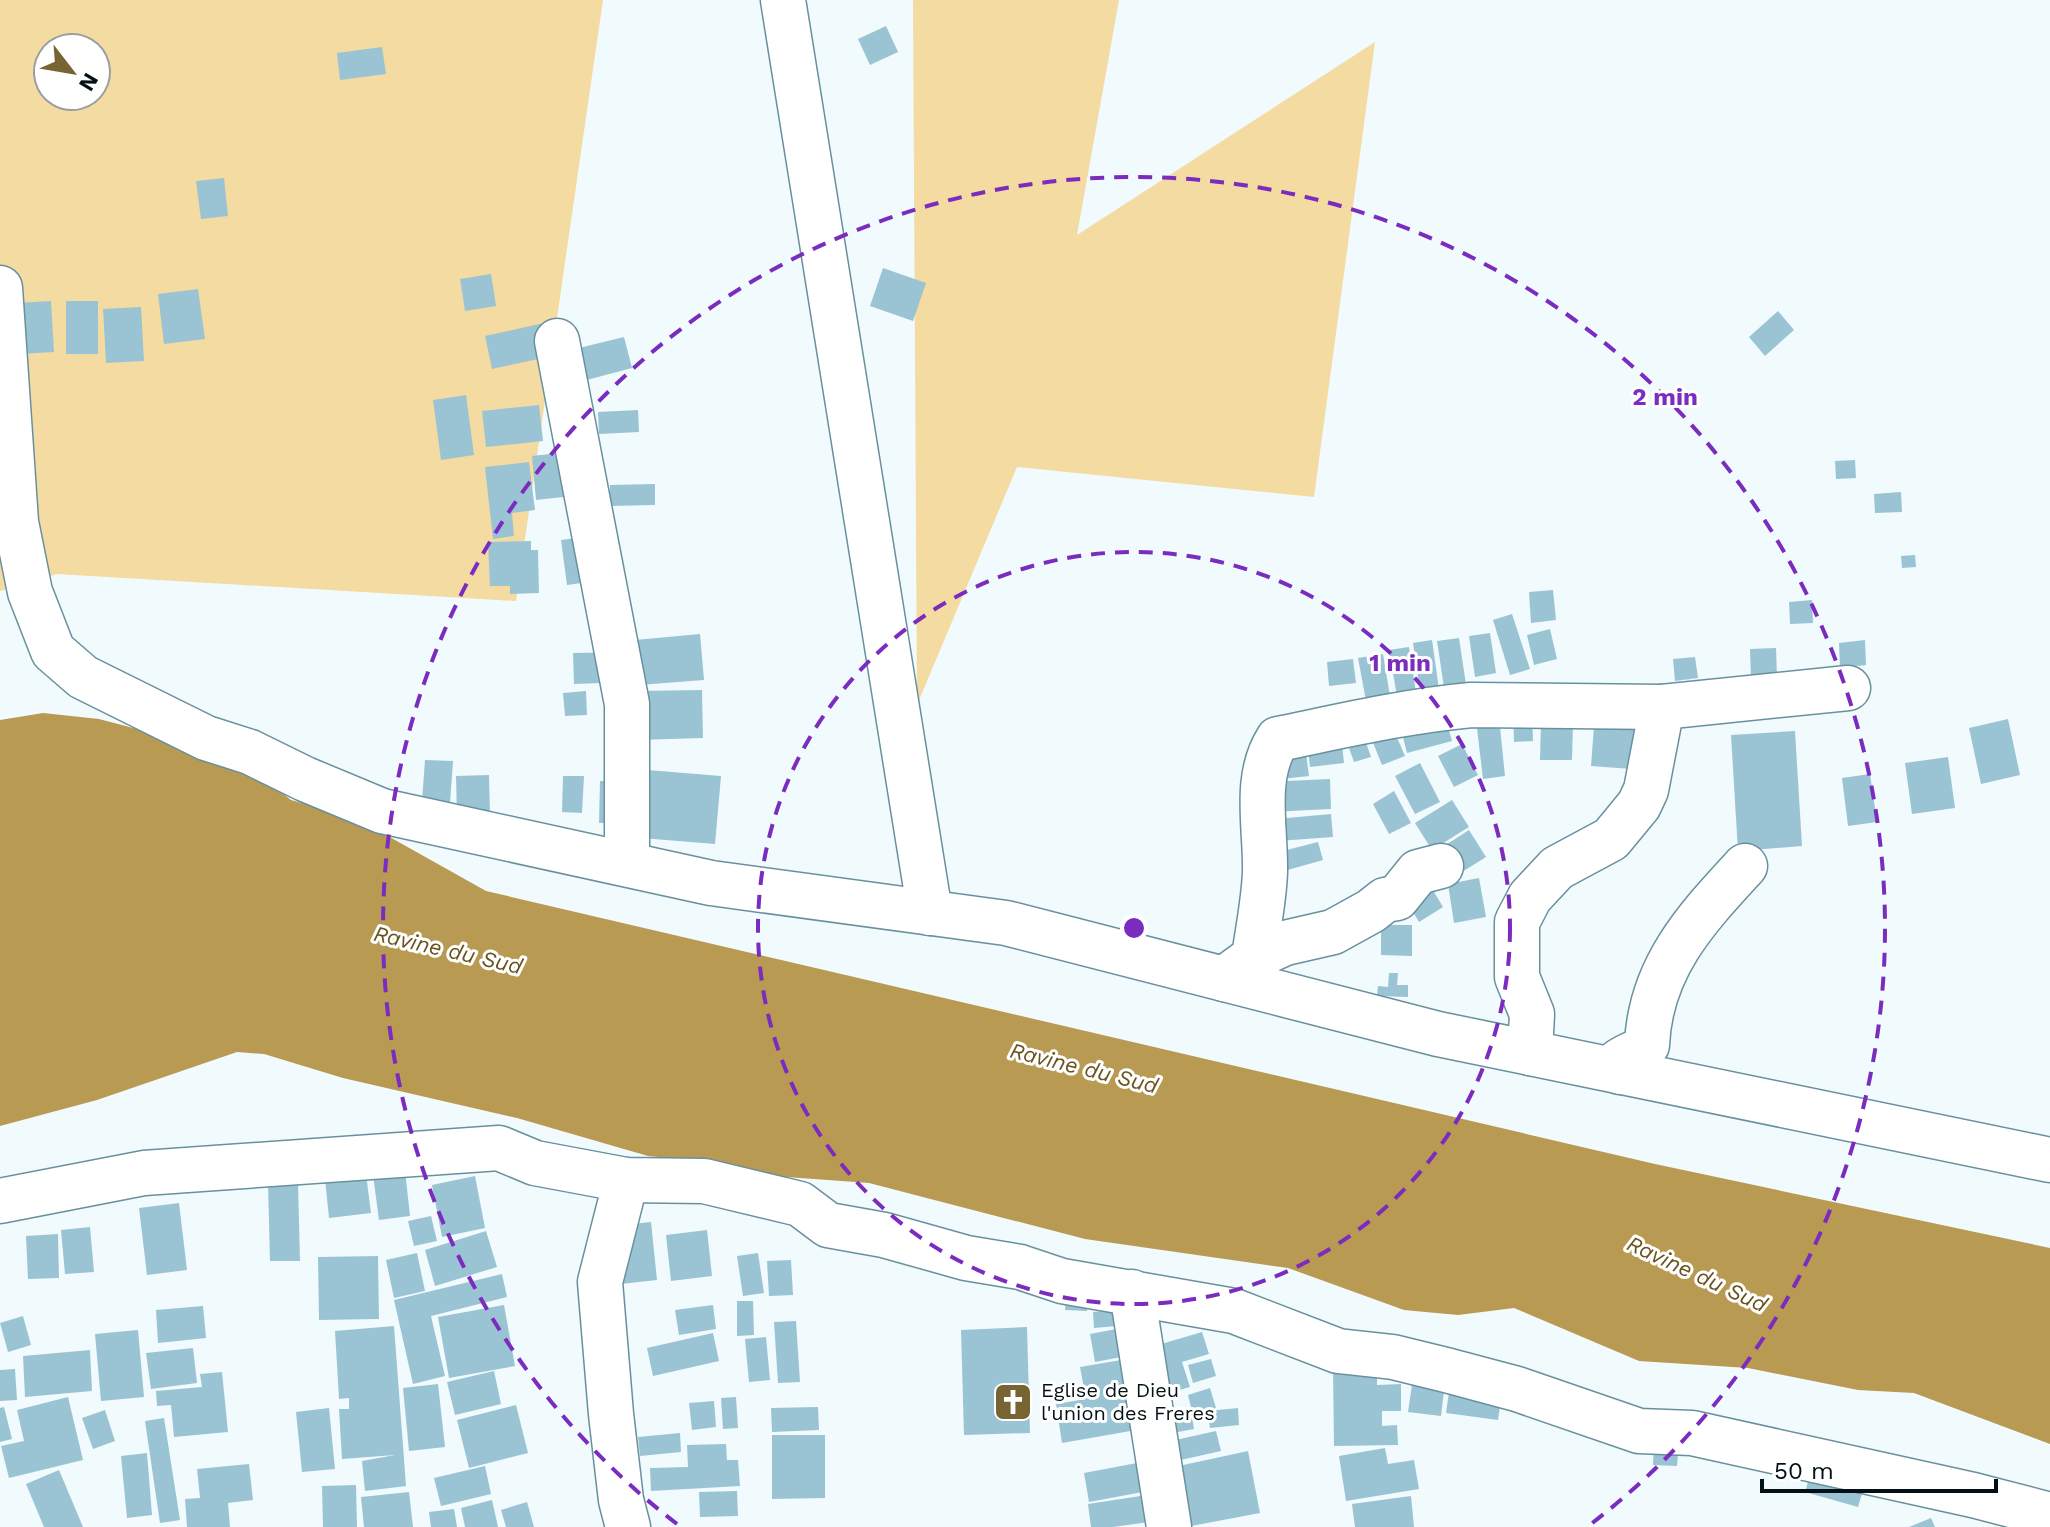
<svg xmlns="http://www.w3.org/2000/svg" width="2050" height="1527" font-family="'Work Sans',sans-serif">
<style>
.green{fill:#f3dba1;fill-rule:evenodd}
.water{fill:#b89a53}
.building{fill:#9ac4d3}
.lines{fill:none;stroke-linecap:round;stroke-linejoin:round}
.minor-casing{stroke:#68909f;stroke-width:47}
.minor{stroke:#fff;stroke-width:44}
.ring{fill:none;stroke:#7b2cbf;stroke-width:4;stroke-dasharray:14 10}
.labels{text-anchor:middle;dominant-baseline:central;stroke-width:6;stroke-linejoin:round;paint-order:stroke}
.poi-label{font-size:20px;fill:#031116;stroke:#fff;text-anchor:start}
.water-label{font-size:22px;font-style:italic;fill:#68531d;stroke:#fff}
.centre{fill:#7b2cbf;stroke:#fff;stroke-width:4}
.ring-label{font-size:24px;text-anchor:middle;font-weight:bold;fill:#7b2cbf;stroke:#fff;stroke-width:6;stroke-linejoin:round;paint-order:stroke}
</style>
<rect width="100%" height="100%" fill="#f1fafd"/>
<g class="green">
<path d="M0,0H603L516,601L57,574L0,591ZM48,48H96V96H48Z"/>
<path d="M913,0H1119L1077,235L1375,42L1314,497L1017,467L917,705Z"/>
</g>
<path class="water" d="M43,713L99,719L232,754L291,800L354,817L486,891L1655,1164L2050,1248V1444L1914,1393L1858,1390L1748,1368L1639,1361L1514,1308L1458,1315L1404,1310L1288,1268L1085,1239L869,1183L757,1175L704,1161L648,1156L517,1118L343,1078L264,1054L237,1052L97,1100L0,1126V720Z"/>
<g class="building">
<path d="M886,26L898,52L870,65L858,39Z"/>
<path d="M382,47L386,74L340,80L337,53Z"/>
<path d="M224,178L228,216L201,219L196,181Z"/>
<path d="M883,268L926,283L913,321L870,306Z"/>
<path d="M491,274L496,306L465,311L460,279Z"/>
<path d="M198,289L205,339L164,344L158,294Z"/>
<path d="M51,301L54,352L19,354L16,303Z"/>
<rect x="66" y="301" width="32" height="53"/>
<path d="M141,307L144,361L106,363L103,309Z"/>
<path d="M1778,311L1794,330L1765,356L1749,337Z"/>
<path d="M553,321L561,354L492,369L485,336Z"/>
<path d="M624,337L632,368L583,381L575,349Z"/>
<path d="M466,395L474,455L441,460L433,400Z"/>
<path d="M539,405L543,441L486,447L482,411Z"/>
<path d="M638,410L639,432L599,434L598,412Z"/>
<path d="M577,451L582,495L536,500L532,456Z"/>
<path d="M1855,460L1856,478L1836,479L1835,461Z"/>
<path d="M529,462L535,510L512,513L514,536L493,539L485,467Z"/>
<path d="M655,484V505L610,506V485Z"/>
<path d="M1901,492L1902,512L1875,513L1874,494Z"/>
<path d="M598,535L603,580L567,585L561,540Z"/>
<path d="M531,541V550H538L539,593L510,594V586H490L488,542Z"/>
<path d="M1915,555L1916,567L1902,568L1901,556Z"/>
<path d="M1553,590L1556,620L1531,623L1529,592Z"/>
<path d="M1812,600L1813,623L1790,624L1789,602Z"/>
<path d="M1512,614L1530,669L1510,675L1493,620Z"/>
<path d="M1550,629L1557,659L1534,665L1527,635Z"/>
<path d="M1490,633L1496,673L1475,677L1469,636Z"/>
<path d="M700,634L704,680L639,685L635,640Z"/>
<path d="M1459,638L1467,691L1445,694L1437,641Z"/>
<path d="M1432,640L1440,696L1421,698L1413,643Z"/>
<path d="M1865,640L1866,665L1840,668L1839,643Z"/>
<path d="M1409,647L1417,699L1398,702L1389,650Z"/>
<path d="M1776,648L1777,678L1751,679L1750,649Z"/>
<path d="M629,652V682L574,684L573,653Z"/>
<path d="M1383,654L1391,702L1367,706L1358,658Z"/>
<path d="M1695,657L1698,678L1675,681L1673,659Z"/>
<path d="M1353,659L1356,683L1329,686L1327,662Z"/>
<path d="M702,690L703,738L638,740L637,691Z"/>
<path d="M586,691L587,715L565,716L563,693Z"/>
<path d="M1513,711H1532L1533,741L1514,742Z"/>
<path d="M1595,713L1636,716L1632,769L1591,766Z"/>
<path d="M1445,716L1452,741L1407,753L1401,729Z"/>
<path d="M1499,717L1505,776L1483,779L1476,720Z"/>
<path d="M2008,719L2020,775L1981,784L1969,728Z"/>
<path d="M1541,723H1573L1572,760H1540Z"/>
<path d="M1392,726L1405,756L1382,765L1370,735Z"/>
<path d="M1362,731L1371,757L1354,762L1345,737Z"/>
<path d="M1795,731L1802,846L1738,851L1731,735Z"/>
<path d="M1341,735L1344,763L1310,767L1307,739Z"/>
<path d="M1462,744L1478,775L1454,787L1438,756Z"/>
<path d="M1305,745L1309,776L1282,779L1279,750Z"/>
<path d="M1948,757L1955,808L1912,814L1905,763Z"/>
<path d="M425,760L453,761L450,803L422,801Z"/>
<path d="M1420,763L1440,802L1415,814L1395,776Z"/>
<path d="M635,769L721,776L715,844L629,837Z"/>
<path d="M1870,774L1877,822L1848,826L1842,778Z"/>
<path d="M489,775L490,815L457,816L456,776Z"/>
<path d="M563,776H584L582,813L562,812Z"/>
<path d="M1330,779L1331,809L1268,812L1267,782Z"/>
<path d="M600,781H621V823H599Z"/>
<path d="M1394,791L1411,823L1389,834L1373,804Z"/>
<path d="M1452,800L1469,827L1432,850L1415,823Z"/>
<path d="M1331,814L1333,837L1278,841L1276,819Z"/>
<path d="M1469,830L1486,857L1454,877L1438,850Z"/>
<path d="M1318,842L1323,860L1284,871L1279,852Z"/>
<path d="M1479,878L1486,917L1454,923L1448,884Z"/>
<path d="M1431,887L1443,907L1419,922L1407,902Z"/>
<path d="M1381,925H1412V956L1381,955Z"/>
<path d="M1389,973H1398L1397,985H1408V997L1377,996L1378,986L1388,987Z"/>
<path d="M405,1170L410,1216L379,1220L373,1175Z"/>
<path d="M366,1174L371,1213L329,1218L325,1179Z"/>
<path d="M475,1176L485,1228L442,1237L432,1185Z"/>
<path d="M298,1182L300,1261H270L268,1183Z"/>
<path d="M179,1203L187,1270L147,1275L139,1208Z"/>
<path d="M431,1216L437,1241L414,1246L408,1221Z"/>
<path d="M651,1222L657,1280L621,1284L615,1226Z"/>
<path d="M90,1227L94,1272L65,1274L61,1230Z"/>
<path d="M707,1230L712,1276L671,1281L666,1235Z"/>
<path d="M486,1231L497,1267L435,1286L425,1250Z"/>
<path d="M58,1234L59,1278L28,1279L26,1236Z"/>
<path d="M417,1253L425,1291L394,1298L386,1260Z"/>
<path d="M758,1253L764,1293L743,1296L737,1256Z"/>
<path d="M378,1256L379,1319L319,1320L318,1257Z"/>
<path d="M791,1260L793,1295L769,1296L767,1261Z"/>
<path d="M502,1274L507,1297L431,1316L445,1376L413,1384L394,1300Z"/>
<path d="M1066,1293L1088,1294L1087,1311L1065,1310Z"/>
<path d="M737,1301H753L754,1335L737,1336Z"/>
<path d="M504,1305L515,1366L449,1378L438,1317Z"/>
<path d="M713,1305L716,1329L679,1335L675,1310Z"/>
<path d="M203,1306L206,1338L158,1343L156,1310Z"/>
<path d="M1116,1310L1117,1326L1094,1328L1093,1312Z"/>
<path d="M23,1316L31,1345L8,1352L0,1323Z"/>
<path d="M796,1321L800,1382L778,1383L774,1322Z"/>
<path d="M394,1326L406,1486L365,1491L362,1461L395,1455L342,1459L339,1409H349V1398L339,1399L335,1331Z"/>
<path d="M1132,1326L1137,1354L1095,1362L1090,1334Z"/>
<path d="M1027,1327L1030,1433L964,1435L961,1330Z"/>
<path d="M138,1330L144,1397L101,1401L95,1334Z"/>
<path d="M1202,1332L1209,1354L1182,1362L1190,1387L1165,1394L1158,1345Z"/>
<path d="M713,1333L719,1361L653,1376L647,1348Z"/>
<path d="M766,1337L770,1380L749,1382L745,1339Z"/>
<path d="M193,1348L197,1383L151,1389L146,1353Z"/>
<path d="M90,1350L92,1391L25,1397L23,1356Z"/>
<path d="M1133,1358L1136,1430L1062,1443L1056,1404L1086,1399L1080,1367Z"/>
<path d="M1211,1359L1216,1376L1193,1383L1188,1365Z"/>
<path d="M1333,1367H1377V1385L1401,1384V1411H1382V1426L1397,1425L1398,1445L1334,1446Z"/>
<path d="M15,1369L17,1400L0,1401V1370Z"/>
<path d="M494,1371L501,1404L455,1415L447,1382Z"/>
<path d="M222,1372L228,1432L174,1437L171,1405L157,1406L156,1391L202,1387L200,1374Z"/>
<path d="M1413,1378L1445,1382L1441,1416L1408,1412Z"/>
<path d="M438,1384L445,1447L409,1451L403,1388Z"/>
<path d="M1210,1388L1216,1408L1193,1415L1188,1395Z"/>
<path d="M1449,1392L1501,1399L1498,1420L1446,1413Z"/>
<path d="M68,1397L83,1460L9,1478L1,1446L24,1441L17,1410Z"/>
<path d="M736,1397L738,1428L723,1429L721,1398Z"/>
<path d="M714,1401L716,1427L692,1430L689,1403Z"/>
<path d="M516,1405L528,1453L469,1468L457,1420Z"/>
<path d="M4,1407L12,1439L0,1442V1408Z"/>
<path d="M818,1407L819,1430L772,1432L771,1408Z"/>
<path d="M329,1408L335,1469L302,1472L296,1412Z"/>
<path d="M1238,1408L1239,1425L1210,1428L1208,1411Z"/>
<path d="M105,1410L115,1441L93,1449L82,1418Z"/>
<path d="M1191,1410L1194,1429L1167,1434L1164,1415Z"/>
<path d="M164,1418L180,1520L160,1523L145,1421Z"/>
<path d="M1216,1431L1221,1451L1176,1461L1171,1441Z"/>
<path d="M680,1433L681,1452L640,1456L638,1437Z"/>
<path d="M772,1435H825V1498L772,1499Z"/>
<path d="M1654,1442L1679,1443L1677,1466L1653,1465Z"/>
<path d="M726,1444L727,1460H738L740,1486L651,1491L650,1468L688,1467L687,1445Z"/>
<path d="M1385,1448L1388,1464L1414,1460L1419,1489L1346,1501L1339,1456Z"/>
<path d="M1248,1451L1260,1513L1186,1527L1174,1467Z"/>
<path d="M147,1453L152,1515L127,1518L121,1456Z"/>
<path d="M1153,1460L1159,1489L1089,1502L1084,1473Z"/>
<path d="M249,1464L253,1500L228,1503L230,1527H187L185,1499L200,1498L197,1469Z"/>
<path d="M485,1466L491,1494L441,1506L434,1478Z"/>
<path d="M59,1470L83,1527H44L26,1484Z"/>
<path d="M1811,1472L1864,1487L1858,1507L1805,1492Z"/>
<path d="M356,1485L357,1527H323L322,1486Z"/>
<path d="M737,1491L738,1516L700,1517L699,1492Z"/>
<path d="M409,1492L413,1527H364L361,1497Z"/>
<path d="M1160,1493L1164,1520L1113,1527H1091L1088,1504Z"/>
<path d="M1411,1496L1414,1527H1355L1352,1504Z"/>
<path d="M492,1500L498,1527H465L461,1508Z"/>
<path d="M527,1502L534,1527H506L501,1510Z"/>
<path d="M454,1509L457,1527H431L429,1512Z"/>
<path d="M1931,1518L1935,1527H1909Z"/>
</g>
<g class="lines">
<g class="minor-casing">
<g id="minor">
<path d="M783,0L930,913"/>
<path d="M0,288L16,522L30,592L53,651L83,677L206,738L250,752L305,779L382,811L711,883L1006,923L1438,1034L2050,1160"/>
<path d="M557,341L627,704V864"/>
<path d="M1254,957L1285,943L1333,932L1371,911L1385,900L1397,898L1418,872L1441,866"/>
<path d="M1224,979L1254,957C1258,929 1264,900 1265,872C1266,827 1253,778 1278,739C1342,726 1406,711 1471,705L1662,707"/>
<path d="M1530,1053L1532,1014L1517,977V922L1530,897L1557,868L1611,839L1639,805L1646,790L1662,707L1848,688"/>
<path d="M1620,1072L1618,1062C1628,1054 1639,1053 1647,1045C1650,968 1696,919 1745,866"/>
<path d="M626,1180L600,1282L611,1414L621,1500L628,1527"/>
<path d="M0,1201L144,1173L499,1148L535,1163L626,1180L704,1181L800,1204L828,1225L884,1235L966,1258L1020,1267L1062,1281L1234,1311L1338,1351L1393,1357L1446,1370L1517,1389L1639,1431L1692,1433L1973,1495L2050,1515"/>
<path d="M1132,1292L1169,1527"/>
</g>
</g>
<use href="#minor" class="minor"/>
</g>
<g class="ring">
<circle cx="1134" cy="928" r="376"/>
<path d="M677 1524A751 751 0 1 1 1591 1524"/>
</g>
<defs>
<g id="church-square" transform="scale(2)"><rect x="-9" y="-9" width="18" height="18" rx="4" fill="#786433" stroke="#fff"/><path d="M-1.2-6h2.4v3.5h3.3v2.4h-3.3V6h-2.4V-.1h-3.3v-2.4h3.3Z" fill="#fff"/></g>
</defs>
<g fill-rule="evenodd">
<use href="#church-square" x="1013" y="1402"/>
</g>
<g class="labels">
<g class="poi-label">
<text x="1041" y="1390">Eglise de Dieu<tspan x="1041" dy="23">l'union des Freres</tspan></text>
</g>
<g class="water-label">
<text transform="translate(448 950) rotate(13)">Ravine du Sud</text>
<text transform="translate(1084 1068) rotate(14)">Ravine du Sud</text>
<text transform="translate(1697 1274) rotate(25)">Ravine du Sud</text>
</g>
</g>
<circle cx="1134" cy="928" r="12" class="centre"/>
<g class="ring-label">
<text x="1665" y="405">2 min</text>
<text x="1400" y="671">1 min</text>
</g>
<g transform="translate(72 72) rotate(121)"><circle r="38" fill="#ffffff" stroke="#9aa0a2" stroke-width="2"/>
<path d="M0-6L14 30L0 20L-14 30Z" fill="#786433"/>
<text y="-12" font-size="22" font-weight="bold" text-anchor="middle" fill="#031116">N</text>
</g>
<path d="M1762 1479v12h234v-12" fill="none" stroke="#031116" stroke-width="4"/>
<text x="1774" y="1479" font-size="24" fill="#031116" stroke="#ffffff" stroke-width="6" paint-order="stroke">50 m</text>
</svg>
